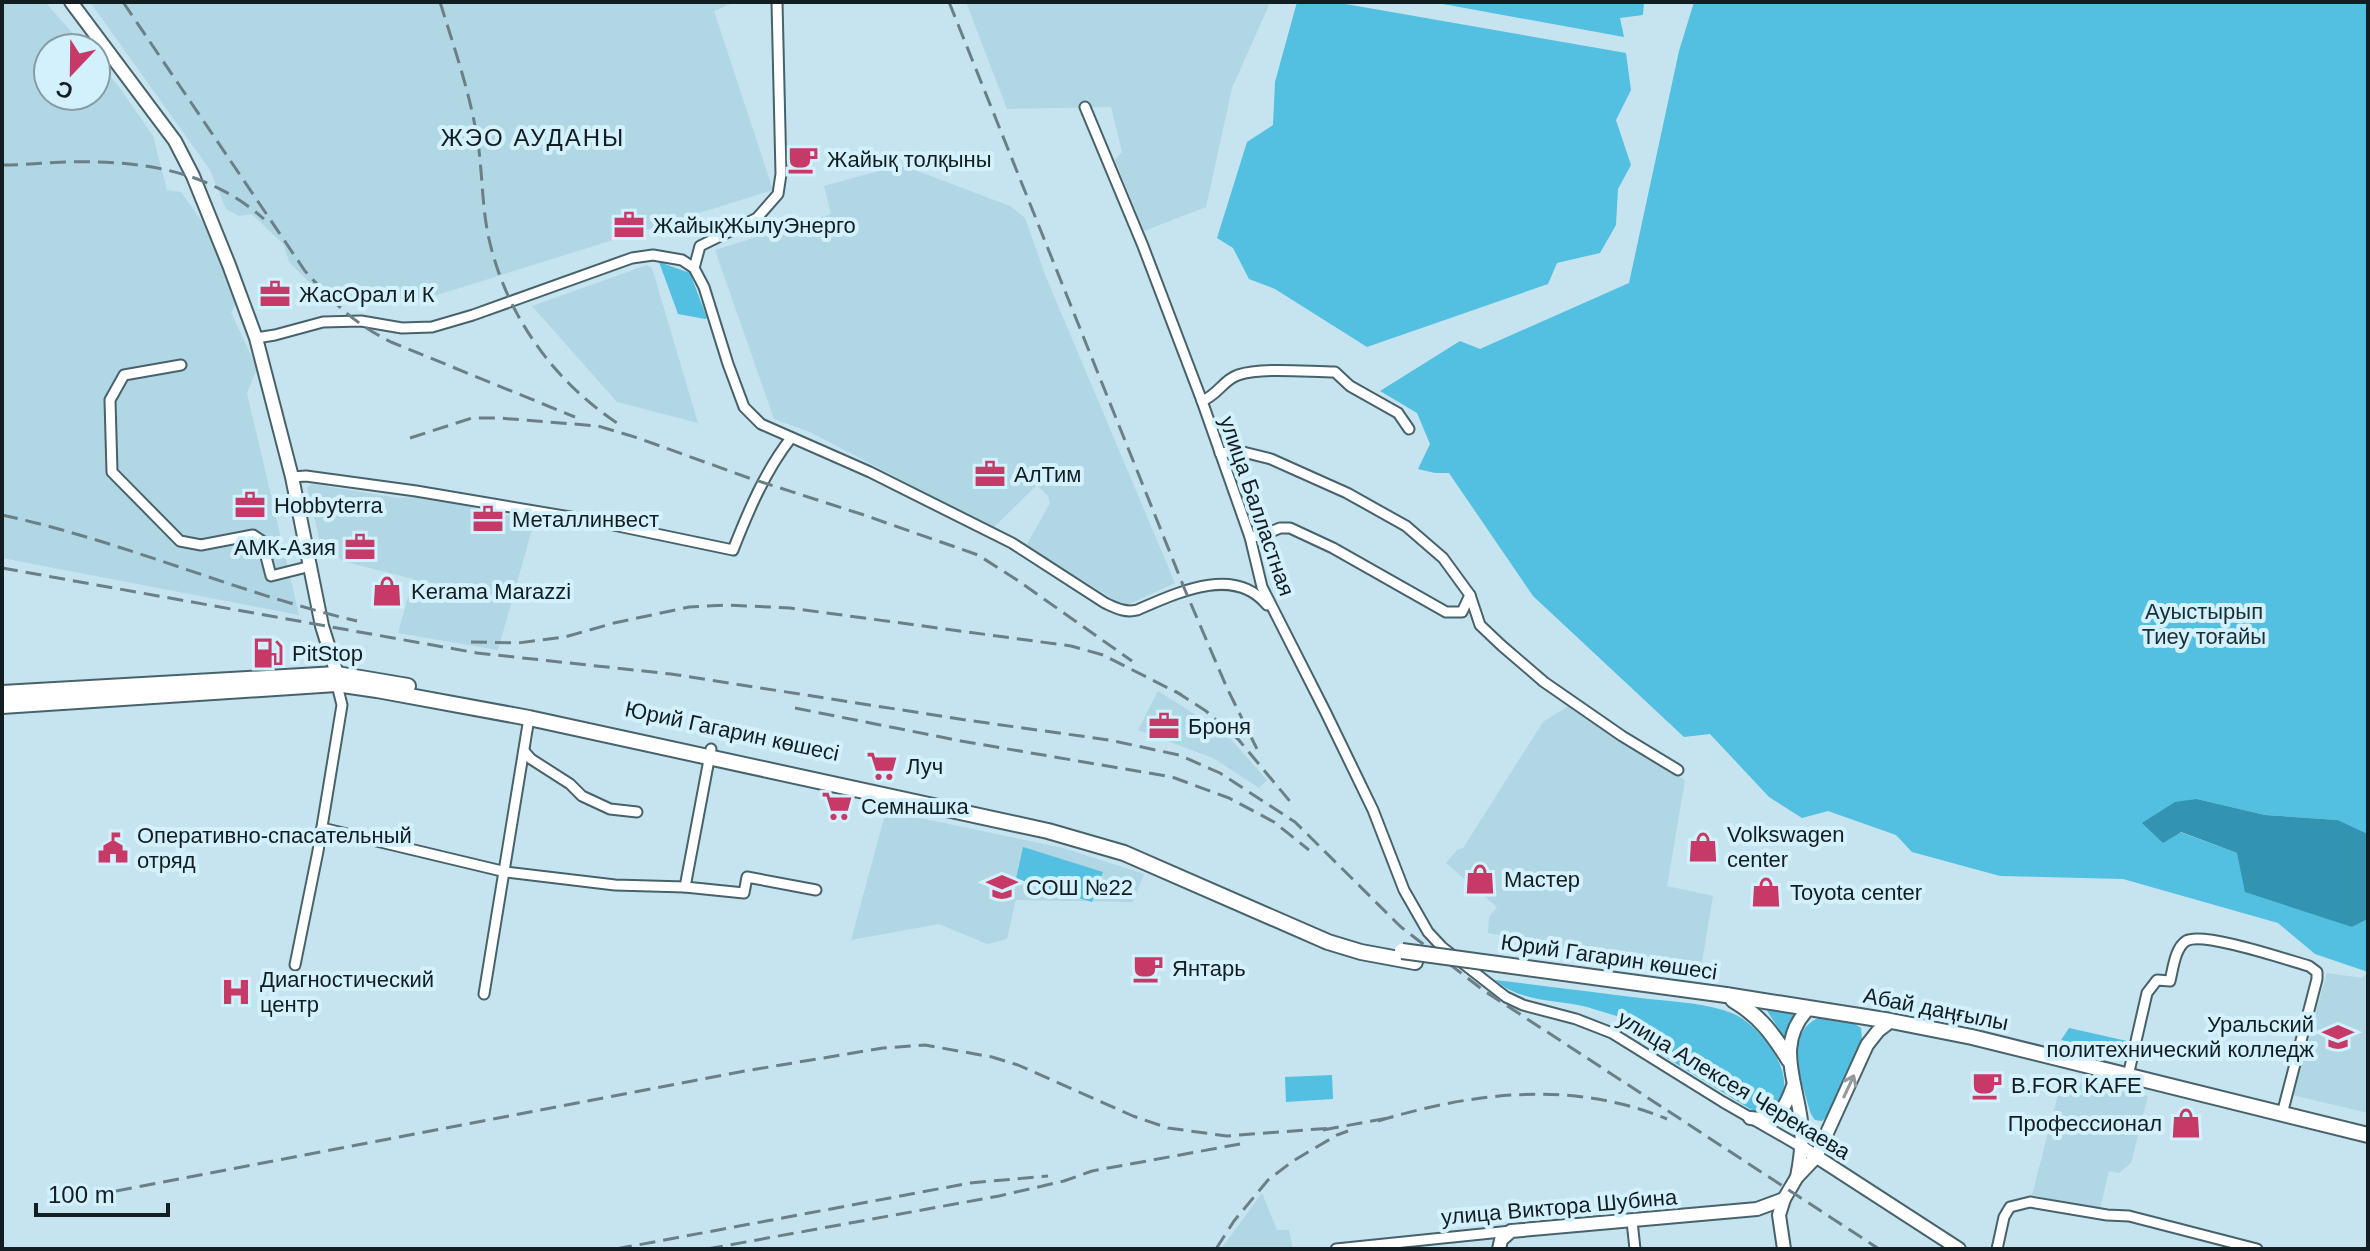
<svg xmlns="http://www.w3.org/2000/svg" width="2370" height="1251" font-family="Arial,sans-serif">
<style>
.built{fill:#b1d6e4}
.green{fill:#53bfe1}
.water{fill:#3294b1}
.lines{fill:none;stroke-linecap:round;stroke-linejoin:round}
.minor-casing{stroke:#47626b;stroke-width:13}
.tertiary-casing{stroke:#47626b;stroke-width:16}
.primary-casing{stroke:#47626b;stroke-width:18}
.minor{stroke:#fff;stroke-width:9}
.tertiary{stroke:#fff;stroke-width:12}
.primary{stroke:#fff;stroke-width:14}
.rail{stroke:#6a7f86;stroke-width:3;stroke-dasharray:16 8;stroke-linecap:butt}
.primary-bridge-casing{stroke:#47626b;stroke-width:18;stroke-linecap:butt}
.primary-bridge{stroke:#fff;stroke-width:14}
.oneway{stroke:#959a9c}
.labels{text-anchor:middle;dominant-baseline:central;stroke-width:8;stroke-linejoin:round;paint-order:stroke}
.poi-label{font-size:22px;fill:#131e22;stroke:#d3f1fc;text-anchor:start}
.street-label{font-size:22px;fill:#131e22;stroke:#d3f1fc}
.park-label{font-size:22px;fill:#182e35;stroke:#d3f1fc}
.neighbourhood-label{font-size:24px;letter-spacing:2px;fill:#131e22;stroke:#d3f1fc}
</style>
<rect width="100%" height="100%" fill="#c6e4ef"/>
<g class="built">
<path d="M2,2H45L86,48H48V96H96V60L120,88L153,136L167,190L181,192L206,227L236,304L231,312L257,369L247,393L299,615L2,558Z"/>
<path d="M90,2H735L714,11L773,190L421,300L353,293L327,300L289,262L284,245L252,214L239,216L226,209L210,170Z"/>
<path d="M966,2H1268L1269,5L1232,88L1206,207L1144,231L1115,160L1122,152L1111,107L1007,109Z"/>
<path d="M894,167H907L1010,206L1025,218L1046,277L1175,583L1125,606L1026,546L1050,503L1048,496L1037,485L993,528L810,432L774,419L715,250L831,214L824,186Z"/>
<path d="M647,265L652,268L698,423L617,402L532,306Z"/>
<path d="M312,484L399,498L426,496L534,522L498,650L398,633L413,579L342,561L339,557L322,550L307,488Z"/>
<path d="M1158,691L1226,734L1267,780L1259,788L1213,758L1138,730Z"/>
<path d="M1568,706L1685,780L1667,886L1713,896L1702,962L1588,951L1488,933L1489,917L1497,907L1446,863L1457,850L1463,848L1543,722Z"/>
<path d="M886,811L1063,848L1144,874L1133,902L1016,900L1007,939L987,944L939,924L851,940Z"/>
<path d="M2327,973L2362,978L2368,973V1113L2292,1095Z"/>
<path d="M2062,1079L2148,1096L2131,1163L2119,1173L2109,1171L2100,1209L2032,1195Z"/>
<path d="M1262,1193L1277,1230H1289L1293,1249H1221Z"/>
</g>
<g class="green">
<path d="M1297,2H1334L1626,53L1631,90L1616,120L1631,165L1618,189L1616,225L1600,253L1557,263L1548,284L1367,347L1275,289L1249,279L1233,248L1217,238L1247,142L1273,125L1275,82Z"/>
<path d="M1432,2H1644L1643,15L1620,18L1624,37Z"/>
<path d="M1694,2H2368V834L2338,820L2265,815L2197,799L2180,832L2237,853L2352,927L2368,919V972L2315,954L2278,923L2123,879L2000,876L1912,852L1896,835L1828,811L1802,818L1769,797L1710,734L1684,737L1533,596L1449,473H1435L1418,469L1430,444L1417,413L1380,391L1460,341L1480,349L1629,283L1679,51Z"/>
<path d="M659,262L690,273L707,318L705,319L678,314Z"/>
<path d="M1023,847L1103,872L1092,902L1016,879Z"/>
<path d="M1495,980C1547,986 1598,993 1649,999C1676,1002 1708,1003 1734,1014C1756,1024 1787,1061 1784,1087C1783,1094 1778,1103 1774,1110L1764,1113L1755,1112L1634,1038L1630,1020C1616,1016 1601,1011 1587,1007C1555,999 1522,1003 1495,980Z"/>
<path d="M1766,1009L1796,1013L1785,1039Z"/>
<path d="M1818,1018C1834,1018 1848,1018 1861,1028L1862,1039L1828,1115L1822,1121L1815,1120L1811,1114C1803,1083 1781,1036 1818,1018Z"/>
<path d="M2069,1028L2127,1041L2124,1054L2061,1040Z"/>
<path d="M1332,1075L1333,1099L1286,1102L1285,1077Z"/>
</g>
<path class="water" d="M2197,799L2265,815L2338,820L2368,834V919L2352,927L2245,892L2237,853L2181,832L2163,843L2142,823L2175,802Z"/>
<g class="lines">
<g class="minor-casing">
<g id="minor">
<path d="M1085,107L1143,246L1202,401L1250,537L1262,587L1325,711L1373,810L1404,890L1428,932L1442,947L1506,997L1523,1005L1576,1019L1612,1033L1723,1102L1803,1148"/>
<path d="M694,268L700,246L757,218L778,194L781,174L777,2"/>
<path d="M256,338L275,335L323,322L361,321L402,328L432,327L473,315L632,258L653,255L682,260L694,268L704,287L728,364L744,407L761,424L870,472L1012,543L1105,603C1116,608 1125,613 1137,610C1175,594 1234,564 1267,605"/>
<path d="M181,365L124,375L110,400L112,472L180,541L201,545L253,535L262,541L271,576L311,566"/>
<path d="M1202,401C1219,394 1223,380 1238,375C1262,367 1308,372 1335,372L1350,386L1398,413L1409,429"/>
<path d="M1220,453L1239,451L1271,459L1347,493L1406,526L1443,558L1470,595L1480,625L1501,645L1544,682L1622,736L1678,770"/>
<path d="M292,477L306,476L416,491L594,521L733,550C748,512 765,471 791,438"/>
<path d="M1250,537L1261,536L1280,528H1290L1333,548L1446,612H1462L1470,595"/>
<path d="M524,751L531,759L570,784L582,796L610,809L637,812"/>
<path d="M322,828L506,872L615,885L685,887L744,893L747,877L816,890"/>
<path d="M685,887L711,749"/>
<path d="M295,965L318,851L342,705L336,681"/>
<path d="M484,994L529,718"/>
<path d="M2128,1076L2147,993L2157,980L2170,981C2173,969 2175,948 2186,941C2203,931 2287,960 2309,966L2317,972V979L2282,1114"/>
<path d="M1632,1221L1635,1249"/>
<path d="M1336,1249L1511,1231"/>
<path d="M1997,1249L2004,1217L2010,1207L2030,1202L2107,1215L2129,1216L2257,1249"/>
</g>
</g>
<g class="tertiary-casing">
<g id="tertiary">
<path d="M71,2L175,141L193,176L229,265L256,338L292,477L322,626L337,674"/>
<path d="M1750,1118L1771,1120C1784,1110 1788,1100 1793,1086"/>
<path d="M1803,1148L1959,1249"/>
<path d="M1797,1177C1801,1157 1803,1141 1801,1121C1796,1079 1775,1043 1809,1008"/>
<path d="M1499,1249L1501,1240L1511,1231L1757,1209L1784,1199"/>
<path d="M1784,1249L1779,1215L1784,1199L1797,1177L1816,1157L1867,1045L1878,1031L1891,1021"/>
</g>
</g>
<g class="primary-casing">
<g id="primary">
<path d="M2,693L337,674L408,686"/>
<path d="M2,706L336,684L377,690L529,718L1048,831L1124,853L1328,942L1361,952L1415,962"/>
<path d="M1726,995L1891,1021L1972,1037L2368,1135"/>
<path d="M1733,1000C1760,1016 1773,1034 1789,1060"/>
</g>
</g>
<use href="#minor" class="minor"/>
<use href="#tertiary" class="tertiary"/>
<use href="#primary" class="primary"/>
<g class="rail">
<path d="M123,2L305,271C333,302 353,323 391,342L575,417"/>
<path d="M440,2C453,44 468,87 476,131C483,167 481,204 489,239C507,318 556,384 623,427"/>
<path d="M949,2L1185,590L1227,688L1257,749"/>
<path d="M2,165C23,165 44,163 65,162C138,160 208,169 264,219"/>
<path d="M410,438L472,418H499L598,426L638,438L749,478L861,514L978,555L1017,580L1132,661"/>
<path d="M2,515C123,541 237,593 357,621"/>
<path d="M2,568L477,653L671,674L966,720L1109,740L1179,755L1220,773L1295,822L1401,927L1483,990L1879,1249"/>
<path d="M471,642L518,643L565,637L614,623L689,607L728,605L790,608L1071,646L1103,655L1182,695"/>
<path d="M1175,691L1206,711L1238,739L1293,805"/>
<path d="M795,708L961,741L1172,777L1229,798L1274,822L1309,850"/>
<path d="M1378,1121C1474,1092 1573,1080 1667,1119"/>
<path d="M1323,1130L1388,1118"/>
<path d="M116,1191L745,1071L883,1048L925,1045L992,1057L1018,1065L1133,1116L1168,1128L1227,1136L1332,1128"/>
<path d="M616,1249L970,1183L1048,1176"/>
<path d="M707,1249L999,1196L1064,1181L1092,1171L1240,1144"/>
<path d="M1216,1249L1234,1221L1268,1180L1293,1161L1337,1135L1348,1131"/>
</g>
<g class="primary-bridge-casing">
<path id="primary-bridge" d="M1402,951L1726,995"/>
</g>
<use href="#primary-bridge" class="primary-bridge"/>
</g>
<defs><path id="oneway-shaft" d="M-6 0H5M1.5-3L5.5 0L1.5 3" fill="none" stroke-width="1.6" stroke-linecap="round" stroke-linejoin="round" transform="scale(2)"/></defs>
<use class="oneway" href="#oneway-shaft" transform="translate(1849 1086) rotate(-65)"/>
<defs>
<g id="cafe-bare" transform="scale(2.4)"><path d="M-5.5-4.5H6V0H3Q3 3.5 0 3.5H-2.5Q-5.5 3.5-5.5 0ZM3-3.2v2h1.7v-2ZM-6 4.5H4V6H-6Z" fill="#c73966" stroke="#d3f1fc" stroke-width="2.5" paint-order="stroke"/></g>
<g id="office-bare" transform="scale(2.4)"><path d="M-6-3h4V-5.5h4V-3h4V5H-6ZM-1-4.5V-3h2v-1.5ZM-6 0V1H6V0Z" fill="#c73966" stroke="#d3f1fc" stroke-width="2.5" paint-order="stroke"/></g>
<g id="shop-bare" transform="scale(2.4)"><path d="M-5-2.5h2.3a2.7 3.5 0 0 1 5.4 0H5L5.5 6h-11ZM-1.5-2.5h3a1.5 2.3 0 0 0-3 0Z" fill="#c73966" stroke="#d3f1fc" stroke-width="2.5" paint-order="stroke"/></g>
<g id="fuel-bare" transform="scale(2.4)"><path d="M-5.5-6h7V0h2V4h1.3V-2.5L3-4.5l.8-.8L6-3V5H2.5V1h-1V6h-7ZM-4.2-4.7v3.2H.2V-4.7Z" fill="#c73966" stroke="#d3f1fc" stroke-width="2.5" paint-order="stroke"/></g>
<g id="supermarket-bare" transform="scale(2.4)"><path d="M-6-5.5h2.5l.6 2H6L4.5 2H-2.5L-4.4-4H-6ZM-1.5 3.2a1.3 1.3 0 1 0 .1 0ZM3 3.2a1.3 1.3 0 1 0 .1 0Z" fill="#c73966" stroke="#d3f1fc" stroke-width="2.5" paint-order="stroke"/></g>
<g id="civic-bare" transform="scale(2.4)"><path d="M-.6-6.5H3V-4.5H.6V-3L4-1V1h2V6H-6V1h2V-1L-.6-3ZM-1.2 2.5V6h2.4V2.5Z" fill="#c73966" stroke="#d3f1fc" stroke-width="2.5" paint-order="stroke"/></g>
<g id="school-bare" transform="scale(2.4)"><path d="M0-5L7-2L0 1L-7-2ZM-4 1L0 2.5L4 1V4Q0 6-4 4Z" fill="#c73966" stroke="#d3f1fc" stroke-width="2.5" paint-order="stroke"/></g>
<g id="hospital-bare" transform="scale(2.4)"><path d="M-5-5h3v3.5h4V-5h3V5h-3V1.5h-4V5h-3Z" fill="#c73966" stroke="#d3f1fc" stroke-width="2.5" paint-order="stroke"/></g>
<g id="university-bare" transform="scale(2.4)"><path d="M0-5L7-2L0 1L-7-2ZM-4 1L0 2.5L4 1V4Q0 6-4 4Z" fill="#c73966" stroke="#d3f1fc" stroke-width="2.5" paint-order="stroke"/></g>
</defs>
<g fill-rule="evenodd">
<use href="#cafe-bare" x="803" y="159"/>
<use href="#office-bare" x="629" y="225"/>
<use href="#office-bare" x="275" y="294"/>
<use href="#office-bare" x="990" y="474"/>
<use href="#office-bare" x="250" y="505"/>
<use href="#office-bare" x="488" y="519"/>
<use href="#office-bare" x="360" y="547"/>
<use href="#shop-bare" x="387" y="591"/>
<use href="#fuel-bare" x="268" y="653"/>
<use href="#office-bare" x="1164" y="726"/>
<use href="#supermarket-bare" x="882" y="766"/>
<use href="#supermarket-bare" x="837" y="806"/>
<use href="#shop-bare" x="1703" y="847"/>
<use href="#civic-bare" x="113" y="848"/>
<use href="#shop-bare" x="1480" y="879"/>
<use href="#school-bare" x="1002" y="887"/>
<use href="#shop-bare" x="1766" y="892"/>
<use href="#cafe-bare" x="1148" y="968"/>
<use href="#hospital-bare" x="236" y="992"/>
<use href="#university-bare" x="2338" y="1037"/>
<use href="#cafe-bare" x="1987" y="1085"/>
<use href="#shop-bare" x="2186" y="1123"/>
</g>
<g class="labels">
<g class="poi-label">
<text x="827" y="159">Жайық толқыны</text>
<text x="653" y="225">ЖайықЖылуЭнерго</text>
<text x="299" y="294">ЖасОрал и К</text>
<text x="1014" y="474">АлТим</text>
<text x="274" y="505">Hobbyterra</text>
<text x="512" y="519">Металлинвест</text>
<text x="336" y="547" text-anchor="end">АМК-Азия</text>
<text x="411" y="591">Kerama Marazzi</text>
<text x="292" y="653">PitStop</text>
<text x="1188" y="726">Броня</text>
<text x="906" y="766">Луч</text>
<text x="861" y="806">Семнашка</text>
<text x="1727" y="834">Volkswagen<tspan x="1727" dy="25">center</tspan></text>
<text x="137" y="835">Оперативно-спасательный<tspan x="137" dy="25">отряд</tspan></text>
<text x="1504" y="879">Мастер</text>
<text x="1026" y="887">СОШ №22</text>
<text x="1790" y="892">Toyota center</text>
<text x="1172" y="968">Янтарь</text>
<text x="260" y="979">Диагностический<tspan x="260" dy="25">центр</tspan></text>
<text x="2314" y="1024" text-anchor="end">Уральский<tspan x="2314" dy="25">политехнический колледж</tspan></text>
<text x="2011" y="1085">B.FOR KAFE</text>
<text x="2162" y="1123" text-anchor="end">Профессионал</text>
</g>
<g class="street-label">
<text transform="translate(1257 506) rotate(71)">улица Балластная</text>
<text transform="translate(732 731) rotate(12)">Юрий Гагарин көшесі</text>
<text transform="translate(1609 957) rotate(8)">Юрий Гагарин көшесі</text>
<text transform="translate(1936 1009) rotate(11)">Абай даңғылы</text>
<text transform="translate(1734 1085) rotate(31)">улица Алексея Черекаева</text>
<text transform="translate(1559 1207) rotate(-5)">улица Виктора Шубина</text>
</g>
<g class="park-label">
<text x="2204" y="611">Ауыстырып<tspan x="2204" dy="25">Тиеу тоғайы</tspan></text>
</g>
<g class="neighbourhood-label">
<text x="533" y="137">ЖЭО АУДАНЫ</text>
</g>
</g>
<rect width="2370" height="1251" fill="none" stroke="#131e22" stroke-width="8"/>
<g transform="translate(72 72) rotate(202)"><circle r="38" fill="#d3f1fc" stroke="#869da5" stroke-width="2"/>
<path d="M0-6L14 30L0 20L-14 30Z" fill="#c73966"/>
<text y="-12" font-size="22" font-weight="bold" text-anchor="middle" fill="#131e22">С</text>
</g>
<path d="M36 1203v12h132v-12" fill="none" stroke="#131e22" stroke-width="4"/>
<text x="48" y="1203" font-size="24" fill="#131e22" stroke="#d3f1fc" stroke-width="6" paint-order="stroke">100 m</text>
</svg>
